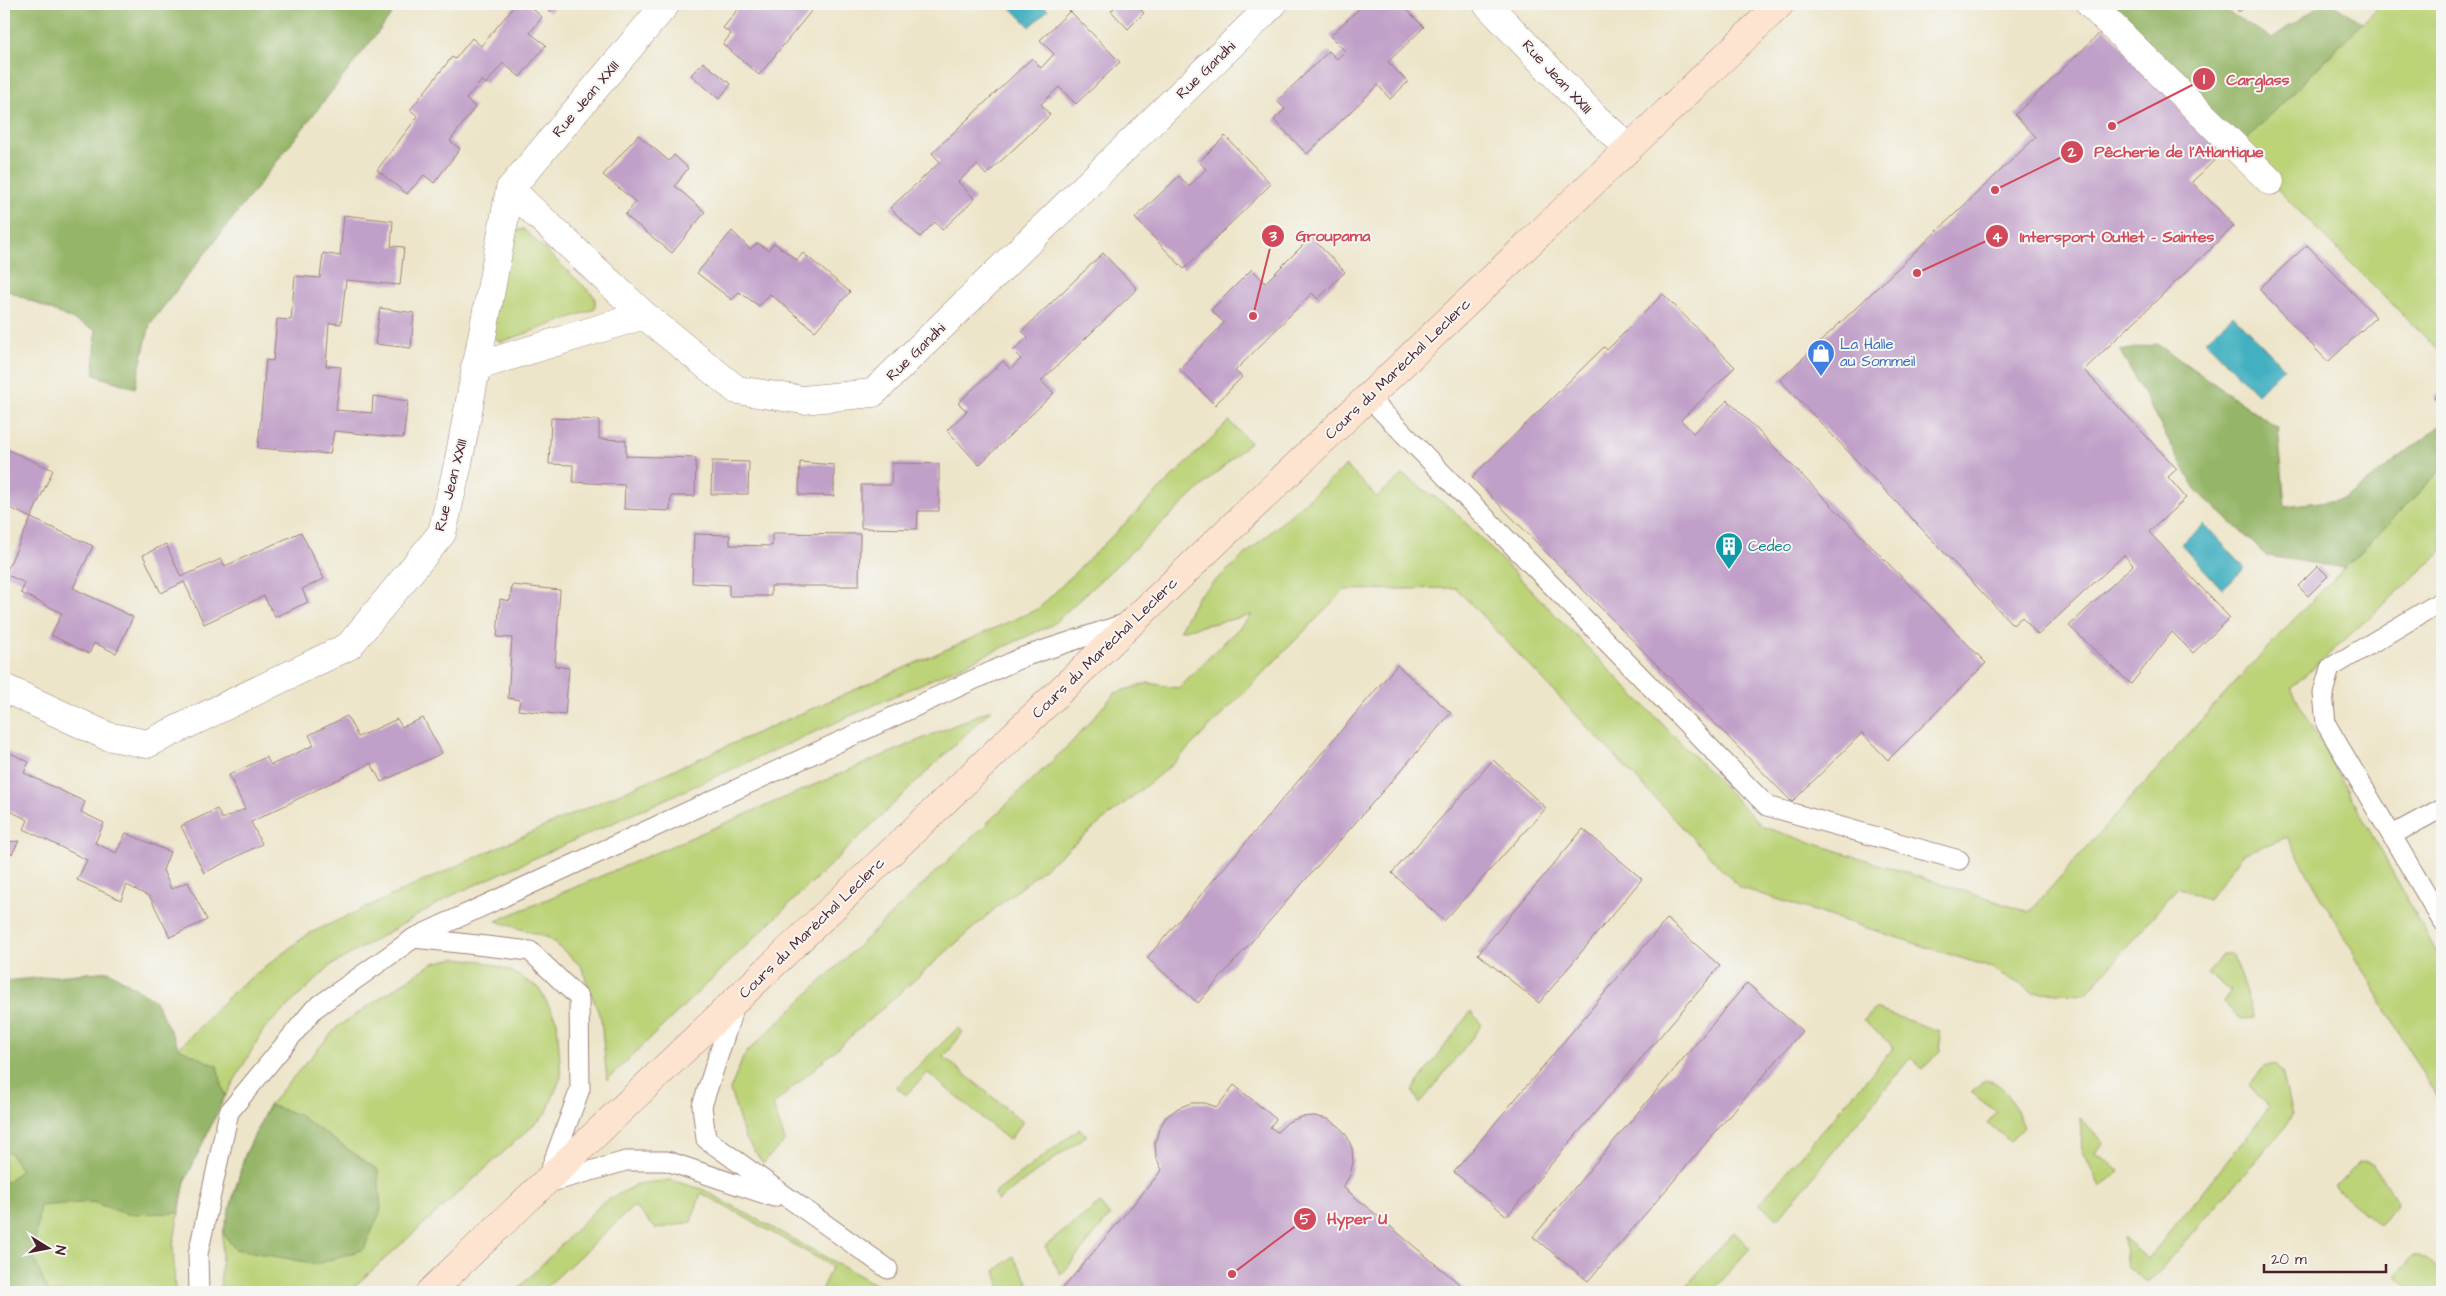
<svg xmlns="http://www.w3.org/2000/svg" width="2446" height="1296" font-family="'Architects Daughter',sans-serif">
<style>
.green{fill:#bcd378;stroke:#837952}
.forest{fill:#95b568;stroke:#706a4a}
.water{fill:#43b0c1;stroke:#466876}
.building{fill:#c09fc8}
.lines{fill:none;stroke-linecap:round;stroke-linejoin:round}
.lane-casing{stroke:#9c827a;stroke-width:21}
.street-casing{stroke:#9c827a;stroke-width:29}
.secondary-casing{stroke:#9c827a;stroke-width:29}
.lane{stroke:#fff;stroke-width:19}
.street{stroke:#fff;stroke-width:28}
.secondary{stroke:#fde4d1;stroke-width:28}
.labels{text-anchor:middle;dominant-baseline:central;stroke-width:4;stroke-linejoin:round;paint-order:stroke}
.street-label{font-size:15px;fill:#4a1f2b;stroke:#f6f6f2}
.shop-label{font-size:15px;fill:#366cbe;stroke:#f6f6f2;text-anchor:start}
.culture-label{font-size:15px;fill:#0d838f;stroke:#f6f6f2;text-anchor:start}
.leader{fill:none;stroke:#d1495b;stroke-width:2}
.callout-dot{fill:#d1495b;stroke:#f6f6f2;stroke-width:2}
.mark-label{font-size:15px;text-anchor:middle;font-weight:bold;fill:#fff}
.callout-label{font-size:16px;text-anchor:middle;font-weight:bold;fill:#d1495b;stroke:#f6f6f2;stroke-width:4;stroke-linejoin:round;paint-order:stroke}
</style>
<rect width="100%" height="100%" fill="#f6f6f2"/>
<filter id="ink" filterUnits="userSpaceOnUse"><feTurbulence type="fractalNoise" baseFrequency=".02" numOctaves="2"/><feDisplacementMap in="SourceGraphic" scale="10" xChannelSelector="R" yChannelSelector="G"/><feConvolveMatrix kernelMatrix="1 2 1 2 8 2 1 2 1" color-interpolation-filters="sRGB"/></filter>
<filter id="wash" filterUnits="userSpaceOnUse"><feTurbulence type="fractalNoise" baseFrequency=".0096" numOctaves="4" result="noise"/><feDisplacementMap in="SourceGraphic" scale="20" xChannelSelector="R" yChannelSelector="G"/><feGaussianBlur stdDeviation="1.12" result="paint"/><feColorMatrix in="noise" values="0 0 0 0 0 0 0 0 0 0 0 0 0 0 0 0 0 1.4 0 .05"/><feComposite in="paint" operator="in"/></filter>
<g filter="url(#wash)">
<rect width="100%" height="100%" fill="#ede5c9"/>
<g class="green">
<path d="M2381,4H2442V354L2237,149Z"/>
<path d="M523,229L595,297V309L501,342L490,335L510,232Z"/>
<path d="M1229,421L1250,442L1052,625L453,895L330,966L264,1029L213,1118L185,1181L173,1245L175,1292H4V1040L179,1048L236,989L308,934L505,844L1038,609Z"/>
<path d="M1346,466L1377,497L1403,475L1452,509L1763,827L2029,912L2227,691L2301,612L2442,469V552L2291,688L2442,962V1107L2287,837L2243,854L2208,900L2178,887L2086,994L2033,992L1992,968L1739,887L1456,588L1345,590L1175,762L998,906L773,1105L785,1141L763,1163L745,1138L730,1090L744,1055L1071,743L1115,693L1148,683L1178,688L1252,615L1179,631L1198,596Z"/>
<path d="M992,709L607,1080L601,1019L581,966L549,938L496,921Z"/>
<path d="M2222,955H2233L2254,1018L2241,1019L2223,1002L2231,990L2208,973Z"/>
<path d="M455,958L482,961L509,970L539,988L557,1021L561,1077L546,1114L348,1292H220L223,1233L245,1155L269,1105L337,1027L433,963Z"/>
<path d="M1875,1009L1939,1031L1941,1051L1922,1069L1911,1057L1778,1219L1759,1204L1894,1047L1863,1020Z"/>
<path d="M1471,1011L1482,1025L1420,1104L1412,1090Z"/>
<path d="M958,1028L963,1032L944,1057L1023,1122L1009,1140L928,1073L906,1095L896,1087Z"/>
<path d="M2275,1064L2282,1072L2292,1115L2285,1127L2159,1272L2147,1282L2127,1267L2123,1238L2148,1259L2269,1108L2249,1085L2264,1067Z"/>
<path d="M1985,1080C2009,1083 2014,1108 2023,1127L2010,1142L1988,1123L1997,1112L1971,1093Z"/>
<path d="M2080,1117L2103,1143L2096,1153L2120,1172L2100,1187L2082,1149Z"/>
<path d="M1079,1129L1087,1135L997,1201L995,1193Z"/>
<path d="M2365,1162L2374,1164L2398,1204L2379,1225L2334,1187L2358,1163Z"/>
<path d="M670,1180L702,1189L878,1286L877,1292H820L832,1266L701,1193L691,1222L656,1229L634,1206L541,1292H515L601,1204L637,1184Z"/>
<path d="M1100,1203L1110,1216L1061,1275L1045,1246Z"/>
<path d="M1734,1232L1750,1248L1712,1292H1681Z"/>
<path d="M1013,1256L1034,1292H1001L995,1271Z"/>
<path d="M2418,1256C2436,1264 2442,1272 2442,1292H2415L2396,1276L2412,1257Z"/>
</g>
<g class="forest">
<path d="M4,4H400L150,324L135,388L94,375L96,330L4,289Z"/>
<path d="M2089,4H2214L2272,38L2322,4H2334L2362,23L2237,149Z"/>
<path d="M2157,344L2278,428L2285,506L2345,499L2442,424V469L2345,568L2267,556L2195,489L2120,351Z"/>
<path d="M109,971L155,1001L179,1048L217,1066L225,1096L185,1181L179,1213L126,1214L92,1202L40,1206L33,1256L48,1292H4V1184L21,1170L10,1153L4,1150V981Z"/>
<path d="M269,1105L297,1114L378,1170L381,1210L364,1249L317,1264L235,1249L223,1233L245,1155Z"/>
</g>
<g class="water">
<path d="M1007,4H1042L1048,10L1030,27Z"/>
<path d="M2233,315L2284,368L2257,394L2206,341Z"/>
<path d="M2204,524L2245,568L2222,589L2181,544Z"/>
</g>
<g id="blocks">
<g class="building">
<path d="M516,4H527L542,17L530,33L546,45L520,77L503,63L486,84L482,80L466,99L475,107L450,141L460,149L434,183L424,175L407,194L377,170L418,116L410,110L452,57L455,59L472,38L481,46Z"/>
<path d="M539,4H557L550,12Z"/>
<path d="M560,4H571L566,9Z"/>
<path d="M742,4H817L759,75L723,44L731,34L723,28Z"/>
<path d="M1119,4H1135L1144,13L1128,29L1111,11Z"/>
<path d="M1364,4H1401L1424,27L1388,62L1408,82L1390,99L1378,85L1307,154L1274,120L1285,109L1277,101L1329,51L1337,59L1345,51L1330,36Z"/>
<path d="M2231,4H2248L2239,12Z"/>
<path d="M1070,11L1120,62L1076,104L1059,87L1041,104L1050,115L986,175L977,165L958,182L975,199L942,230L935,222L920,237L890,208L940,162L932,153L1032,58L1041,68L1054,54L1040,40Z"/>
<path d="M2105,28L2223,152L2192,182L2234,226L2084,370L2177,469L2168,477L2186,498L2149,532L2230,618L2193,653L2172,632L2131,684L2069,626L2133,565L2124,555L2038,635L2022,617L2013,625L1780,380L2036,137L2015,115Z"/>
<path d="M703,62L731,84L719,99L691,75Z"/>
<path d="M638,135L669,161L674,155L688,168L675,186L705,212L672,253L625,215L636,202L603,175Z"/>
<path d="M1225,136L1271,184L1184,269L1135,218L1179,176L1189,187L1206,169L1199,162Z"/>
<path d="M344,215L393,221L391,246L404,247L400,285L346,280L341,324L329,323L326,366L341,367L336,410L372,413L373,396L408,401L403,438L334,431L330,454L258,448L266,360L273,361L277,319L291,320L295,276L320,278L323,253L340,256Z"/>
<path d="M732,231L750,249L758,243L768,250L774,243L797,260L803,253L850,292L815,331L770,294L759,306L739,292L732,300L697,273Z"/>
<path d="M1311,237L1345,272L1318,299L1312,293L1235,371L1242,377L1215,405L1179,369L1224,323L1211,310L1252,269L1265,283Z"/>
<path d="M2307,245L2376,317L2328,362L2259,289Z"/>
<path d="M1103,253L1137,289L1041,381L1054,393L979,465L947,430L967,411L958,403L1003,361L1010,369L1021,359L1013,351L1028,337L1022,331Z"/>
<path d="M1663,294L1735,367L1681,420L1693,433L1728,400L1986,663L1888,760L1862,733L1792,802L1472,477L1604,347L1607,350Z"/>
<path d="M380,308L414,313L411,348L375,344Z"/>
<path d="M2442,390V406L2434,398Z"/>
<path d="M551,418L599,420V439L626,440V456L696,458L695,496H671L670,511L624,509L625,485L573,482V465L549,464Z"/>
<path d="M4,448L53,470L31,518L4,505Z"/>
<path d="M712,461L749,462L748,494H711Z"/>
<path d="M800,462L834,465V496L799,495Z"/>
<path d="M892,463L939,464V511H918L917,529L861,528V485H891Z"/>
<path d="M31,518L93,546L73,588L133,617L116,653L94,643L89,654L51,635L62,613L21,593L25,583L5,574Z"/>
<path d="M301,532L324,579L302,589L308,602L275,617L264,596L204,624L184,582L161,593L143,555L166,544L181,577L221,559L225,566Z"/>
<path d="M772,533L860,534L859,586H771V596H729V585L692,583L694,534L730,535V545L772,546Z"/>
<path d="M2318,566L2328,576L2308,596L2298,586Z"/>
<path d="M512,585L560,590L555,666L569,668L565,715L518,710L520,700L508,698L512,638L497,637L500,599L510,601Z"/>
<path d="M1397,665L1451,713L1198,1003L1147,958Z"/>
<path d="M347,716L358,737L397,719L402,727L423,718L442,753L381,782L371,763L251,822L262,844L204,873L181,826L217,809L222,819L245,809L229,775L266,757L271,765L314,745L309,735Z"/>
<path d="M4,750L29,762L24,773L85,802L81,812L104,823L95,843L116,853L126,833L170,852L163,870L171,889L188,882L207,920L170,937L150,897L127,885L121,900L77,880L87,860L24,829L28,820L4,808Z"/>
<path d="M1493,760L1546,808L1444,921L1392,873Z"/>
<path d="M1583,829L1642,879L1539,1003L1478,954Z"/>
<path d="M19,841L12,854L4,850V842Z"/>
<path d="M1667,919L1720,966L1507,1216L1454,1172Z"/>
<path d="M1747,983L1802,1031L1588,1281L1533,1237Z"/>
<path d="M1234,1085L1276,1119L1270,1127L1277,1132L1288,1122L1301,1117L1314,1116L1328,1119L1339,1126L1347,1136L1352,1148L1353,1162L1350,1175L1343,1187L1469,1292H1060L1162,1170L1156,1157L1155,1143L1159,1129L1166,1117L1178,1108L1191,1103H1205L1217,1107Z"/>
</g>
</g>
</g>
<g filter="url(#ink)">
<use href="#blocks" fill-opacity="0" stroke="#9c827a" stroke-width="1"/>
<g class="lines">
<g class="lane-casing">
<g id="lane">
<path d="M1368,397L1767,806L1959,860"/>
<path d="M2442,601L2330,668L2323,693L2326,724L2442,921"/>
<path d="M2392,835L2442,808"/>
<path d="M414,938L530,951L579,998L580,1089L548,1176"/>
<path d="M735,1004L702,1106L706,1139L888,1269"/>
<path d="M548,1183L626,1161H667L774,1197"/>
<path d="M199,1292L198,1254L229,1112L314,1009L414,938L1023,657L1127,623"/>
</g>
</g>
<g class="street-casing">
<g id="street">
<path d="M1487,4L1595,117L1629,148"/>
<path d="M2090,4L2270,181"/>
<path d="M510,189L644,315L737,390L803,400L873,393L1273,4"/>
<path d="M475,367L644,315"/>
<path d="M4,688L107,736L147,744L349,646L442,533L458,464L510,189L666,4"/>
</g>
</g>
<g class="secondary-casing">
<path id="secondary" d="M430,1292L1780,4"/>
</g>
<use href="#lane" class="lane"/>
<use href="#street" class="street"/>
<use href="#secondary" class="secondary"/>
</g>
</g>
<defs>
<g id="shop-pin" transform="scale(1.4375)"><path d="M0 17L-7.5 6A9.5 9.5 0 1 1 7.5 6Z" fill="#3f7fe0" stroke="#f6f6f2"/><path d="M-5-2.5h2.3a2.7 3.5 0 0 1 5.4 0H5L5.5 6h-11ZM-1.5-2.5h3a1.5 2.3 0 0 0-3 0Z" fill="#fff"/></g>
<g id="building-pin" transform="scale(1.4375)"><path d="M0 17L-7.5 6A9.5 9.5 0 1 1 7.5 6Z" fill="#0f9aa8" stroke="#f6f6f2"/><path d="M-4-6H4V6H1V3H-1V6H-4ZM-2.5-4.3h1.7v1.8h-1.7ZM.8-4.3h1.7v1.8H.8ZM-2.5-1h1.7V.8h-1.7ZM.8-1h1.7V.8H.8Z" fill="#fff"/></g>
</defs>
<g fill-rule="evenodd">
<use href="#shop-pin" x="1821" y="353"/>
<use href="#building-pin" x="1729" y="546"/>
</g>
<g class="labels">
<g class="street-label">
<text transform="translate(1206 70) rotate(-44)">Rue Gandhi</text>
<text transform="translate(1557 77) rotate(47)">Rue Jean XXIII</text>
<text transform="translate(586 99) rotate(-50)">Rue Jean XXIII</text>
<text transform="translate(916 352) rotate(-44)">Rue Gandhi</text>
<text transform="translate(1398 369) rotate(-44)">Cours du Maréchal Leclerc</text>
<text transform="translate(451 485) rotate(-76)">Rue Jean XXIII</text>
<text transform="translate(1105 648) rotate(-44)">Cours du Maréchal Leclerc</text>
<text transform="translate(812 928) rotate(-44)">Cours du Maréchal Leclerc</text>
</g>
<g class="shop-label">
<text x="1840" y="344">La Halle<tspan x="1840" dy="17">au Sommeil</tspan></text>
</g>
<g class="culture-label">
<text x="1748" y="546">Cedeo</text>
</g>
</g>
<path class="leader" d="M2112 126L2204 79M1995 190L2072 152M1253 316L1273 236M1917 273L1997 236M1232 1274L1305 1219"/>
<g class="callout-dot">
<circle cx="2112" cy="126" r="5"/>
<circle cx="1995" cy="190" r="5"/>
<circle cx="1253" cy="316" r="5"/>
<circle cx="1917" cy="273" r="5"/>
<circle cx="1232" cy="1274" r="5"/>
<circle cx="2204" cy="79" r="12"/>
<circle cx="2072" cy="152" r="12"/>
<circle cx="1273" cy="236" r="12"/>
<circle cx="1997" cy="236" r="12"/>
<circle cx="1305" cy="1219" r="12"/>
</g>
<g class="mark-label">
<text x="2204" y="84">1</text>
<text x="2072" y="157">2</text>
<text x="1273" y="241">3</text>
<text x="1997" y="242">4</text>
<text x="1305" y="1224">5</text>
</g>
<g class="callout-label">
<text x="2258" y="85">Carglass</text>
<text x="2179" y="157">Pêcherie de l'Atlantique</text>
<text x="1333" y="241">Groupama</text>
<text x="2117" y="242">Intersport Outlet - Saintes</text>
<text x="1357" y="1224">Hyper U</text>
</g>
<rect width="2446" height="1296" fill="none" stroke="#f6f6f2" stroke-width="20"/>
<g transform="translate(48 1248) rotate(100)" stroke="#f6f6f2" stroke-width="4" paint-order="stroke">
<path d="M0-4L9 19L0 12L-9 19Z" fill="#4a1f2b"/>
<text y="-8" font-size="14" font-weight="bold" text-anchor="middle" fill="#4a1f2b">N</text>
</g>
<path d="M2264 1264v8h122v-8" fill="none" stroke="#4a1f2b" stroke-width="2.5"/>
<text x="2271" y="1264" font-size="15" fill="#4a1f2b" stroke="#f6f6f2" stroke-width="4" paint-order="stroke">20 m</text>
</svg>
